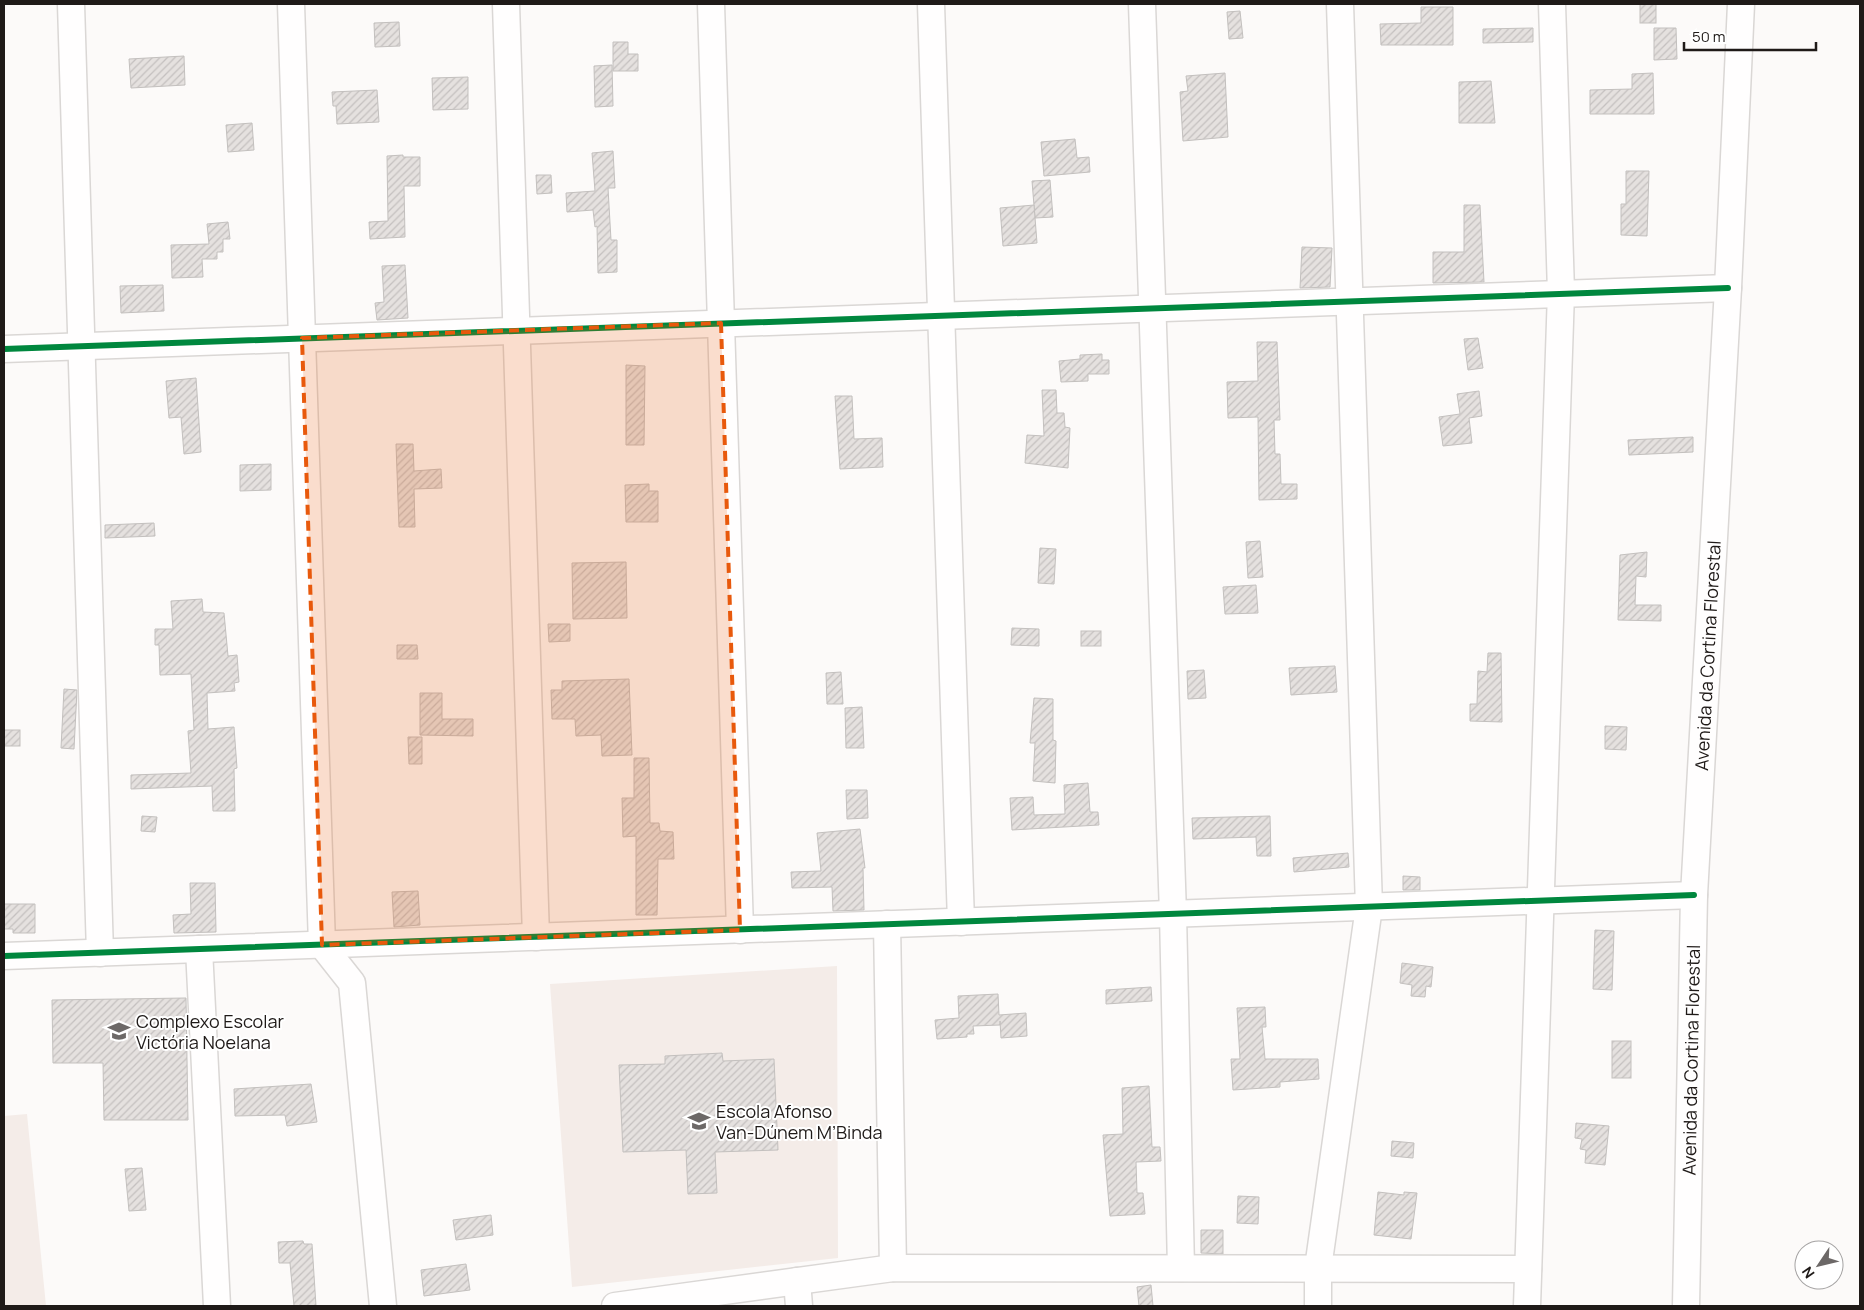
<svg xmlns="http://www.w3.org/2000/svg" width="1864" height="1310" font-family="Manrope,sans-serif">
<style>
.built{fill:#f4ece8}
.building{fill:url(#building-hatch);stroke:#c3c0be}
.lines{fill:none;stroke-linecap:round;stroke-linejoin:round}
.minor-casing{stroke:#dad7d5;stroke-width:29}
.minor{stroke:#fffefe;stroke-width:26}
.cycleway-casing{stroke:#fff;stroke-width:9}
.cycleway{stroke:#00873e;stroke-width:6}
.marked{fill:#e8590c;fill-opacity:0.2;stroke:#e8590c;stroke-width:4;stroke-dasharray:10 6;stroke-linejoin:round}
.labels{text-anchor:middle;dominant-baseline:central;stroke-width:4;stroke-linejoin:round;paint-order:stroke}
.street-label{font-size:18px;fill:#1f1a18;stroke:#fff}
.poi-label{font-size:18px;fill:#1f1a18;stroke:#fff;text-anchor:start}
</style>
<defs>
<pattern id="building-hatch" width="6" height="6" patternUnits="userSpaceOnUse" patternTransform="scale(1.25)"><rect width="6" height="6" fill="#e5e1df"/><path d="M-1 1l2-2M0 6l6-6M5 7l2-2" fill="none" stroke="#c4c0bf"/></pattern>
</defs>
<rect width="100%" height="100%" fill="#fcfaf9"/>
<g class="built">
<path d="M837,966L838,1258L572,1287L550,984Z"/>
<path d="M27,1114L46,1306H4V1116Z"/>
</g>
<g class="building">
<rect x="1640" y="4" width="16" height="19"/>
<path d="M1421,7H1453V45H1381L1380,24L1421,23Z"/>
<path d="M1240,11L1243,38L1229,39L1227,12Z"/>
<path d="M399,22L400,46L375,47L374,23Z"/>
<path d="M1533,28V42L1483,43V29Z"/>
<path d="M1654,28H1676L1677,59L1654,60Z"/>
<path d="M613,42H628V54H638V71H613Z"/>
<path d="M184,56L185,85L131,88L129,59Z"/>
<path d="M612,65L613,106L595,107L594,66Z"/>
<path d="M1225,73L1228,137L1183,141L1180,92L1188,91L1186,76Z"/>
<path d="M1653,73L1654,114H1590V90L1632,89V74Z"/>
<path d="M468,77V109L433,110L432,78Z"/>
<path d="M1491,81L1495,123H1459V82Z"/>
<path d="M377,90L379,122L337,124L336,106H333L332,92Z"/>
<path d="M252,123L254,150L228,152L226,125Z"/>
<path d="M1075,139L1077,158L1089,157L1090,172L1044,176L1041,142Z"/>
<path d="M613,151L615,188H608L611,240H617V272L598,273L597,226L595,227L593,210L567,212L566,193L595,191L592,153Z"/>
<path d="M403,155V157H420V186H404L405,237L370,239L369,222L388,221L387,156Z"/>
<path d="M1626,171H1649L1647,236L1621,235V204H1626Z"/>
<path d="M536,175H551L552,193L537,194Z"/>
<path d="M1050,180L1053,217L1035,218L1032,181Z"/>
<path d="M1034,205L1037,243L1003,246L1000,208Z"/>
<path d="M1464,205H1480L1484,282L1433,283V252H1464Z"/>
<path d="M228,222L230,239H223V252H217V259H202L203,277L172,278L171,245L209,244L207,224Z"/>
<path d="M1302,247L1332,248L1330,287L1300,288Z"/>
<path d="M405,265L408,318L377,320L375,303L384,302L382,266Z"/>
<path d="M163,285L164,311L121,313L120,286Z"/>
<path d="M1478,338L1483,368L1468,370L1464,339Z"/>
<path d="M1257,342H1277L1280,420H1274L1275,454H1280L1281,484H1297V499L1259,500L1258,417L1228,418L1227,382L1258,381Z"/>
<path d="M1102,354V360H1109V374H1088V381L1061,382L1059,361L1080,359V355Z"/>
<path d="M626,365L645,366L644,445H626Z"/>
<path d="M196,378L201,452L184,454L181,417L169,418L166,381Z"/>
<path d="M1042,390H1056L1057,413H1064L1065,427L1070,428L1068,468L1025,463L1027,435L1044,436Z"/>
<path d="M1479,391L1482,416L1469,418L1472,443L1443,446L1439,417L1460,414L1457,394Z"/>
<path d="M835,396H852L854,439L882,438L883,467L840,469Z"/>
<path d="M1693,437V452L1629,455L1628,440Z"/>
<path d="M396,444H413L414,471L441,469L442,488L414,489L415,527H399Z"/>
<path d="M271,464V490L240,491V465Z"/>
<path d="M649,484V491H658V522H626L625,485Z"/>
<path d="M154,523L155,536L105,538V525Z"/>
<path d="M1260,541L1263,577L1248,578L1246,542Z"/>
<path d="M1040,548L1056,549L1054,584L1038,583Z"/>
<path d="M1647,552L1646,577L1636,576L1635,605H1661V621L1618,620L1620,555Z"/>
<path d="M626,562L627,618L573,619L572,563Z"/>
<path d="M1256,585L1258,613L1225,614L1223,587Z"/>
<path d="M202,599L203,612L224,613L228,656L237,655L239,682L234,683L235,691L207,693L208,729L234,727L237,768L234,769L235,811H213L212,786L131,789V775L191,773L188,731L194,730L191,674L160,675L159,645H155V629H173L171,601Z"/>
<path d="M548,624H570V641L549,642Z"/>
<path d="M1012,628L1039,629V646L1011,645Z"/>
<rect x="1081" y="631" width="20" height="15"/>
<path d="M397,645H417L418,659H397Z"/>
<path d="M1488,653H1501L1502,722L1470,721V704H1477L1478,671L1487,672Z"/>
<path d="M1335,666L1337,692L1291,695L1289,668Z"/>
<path d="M1204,670L1206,698L1188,699L1187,671Z"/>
<path d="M841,672L843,704H827L826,673Z"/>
<path d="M629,679L632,755L602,756L601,735L576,736L575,719H552L551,690H562V681Z"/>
<path d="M64,689L77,690L74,749L61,748Z"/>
<path d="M420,693H442V719H473V736L420,735Z"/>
<path d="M1034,698L1053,699V740L1056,741L1055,783L1033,781L1035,743H1030Z"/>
<path d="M862,707L864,748H846L845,708Z"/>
<path d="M1605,726L1627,727L1626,750L1605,749Z"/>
<rect x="4" y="730" width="16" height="16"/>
<path d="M408,737H422V764H409Z"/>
<path d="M634,758H649L650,823H659L660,831L673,832L674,859H658L657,915H636V836L623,837L622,798H634Z"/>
<path d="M1088,783L1090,812H1098L1099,825L1012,830L1010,798L1033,797L1034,815L1065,814L1064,785Z"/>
<path d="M846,790H867L868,818L847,819Z"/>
<path d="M142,816L157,817L155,832L141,831Z"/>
<path d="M1270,816L1271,856H1257L1256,837L1193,839L1192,818Z"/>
<path d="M860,829L865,868H863L864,910L833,911L832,887L792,888L791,872L821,871L817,833Z"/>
<path d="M1348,853L1349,867L1294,872L1293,858Z"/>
<path d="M1403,876L1420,877V890H1403Z"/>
<path d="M190,883H215L216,932L174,933L173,915L191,914Z"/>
<path d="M418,891L420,925L394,927L392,892Z"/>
<path d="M4,904H35V933H13V929H4Z"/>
<path d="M1595,930L1614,931L1612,990L1593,989Z"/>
<path d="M1402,963L1433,967L1431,987L1426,986L1425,997L1411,996L1412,985L1400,983Z"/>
<path d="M1151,987L1152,1001L1106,1004V990Z"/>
<path d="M998,994L999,1015L1026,1013L1027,1036L1001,1038L1000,1021V1025L973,1026L974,1034H967V1037L937,1039L935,1020L959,1018L958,996Z"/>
<path d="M186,998L188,1120H104L103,1063H53L52,1000Z"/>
<path d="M1265,1007L1266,1027H1262L1265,1059H1318L1319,1079L1280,1082V1087L1233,1090L1231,1059H1240L1237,1008Z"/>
<rect x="1612" y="1041" width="19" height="37"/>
<path d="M722,1053L723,1061L774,1059L778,1150L715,1152L717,1193L688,1194L686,1150L623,1152L619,1065L665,1064V1056Z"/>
<path d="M311,1084L317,1122L287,1126L285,1115L235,1116L234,1089Z"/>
<path d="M1149,1086L1152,1147H1160L1161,1161L1136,1162L1137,1193H1143L1145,1214L1110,1216L1103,1135L1123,1134L1122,1088Z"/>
<path d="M1576,1123L1609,1126L1605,1165L1585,1163L1586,1150L1580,1149L1582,1139L1575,1138Z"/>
<path d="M1392,1141L1414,1143L1413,1158L1391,1156Z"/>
<path d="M142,1168L146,1210L129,1211L125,1169Z"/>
<path d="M1378,1192L1404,1195V1192L1417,1193L1411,1239L1374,1235Z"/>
<path d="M1238,1196L1259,1197L1258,1224L1237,1223Z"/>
<path d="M491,1215L493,1235L456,1240L453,1220Z"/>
<path d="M1201,1230H1223V1254L1201,1253Z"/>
<path d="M303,1241L304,1244H312L316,1306H294L290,1263H279L278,1242Z"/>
<path d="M466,1264L470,1290L424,1296L421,1270Z"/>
<path d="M1151,1285L1153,1306H1139L1137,1287Z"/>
</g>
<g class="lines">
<g class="minor-casing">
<g id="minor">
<path d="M71,4L100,953"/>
<path d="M291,4L322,945L352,983L383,1306"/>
<path d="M506,4L536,937"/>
<path d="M711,4L740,930"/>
<path d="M931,4L961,922"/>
<path d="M1142,4L1173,914L1181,1268"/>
<path d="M4,349L1728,288"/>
<path d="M887,924L893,1268"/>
<path d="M199,949L217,1306"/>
<path d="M4,956L1694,895"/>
<path d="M797,1281L799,1306"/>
<path d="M615,1306L893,1268L1528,1269"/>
<path d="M1318,1306V1268L1369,907L1340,4"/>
<path d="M1527,1306L1561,292L1552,4"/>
<path id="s1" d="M1686,1306L1694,895L1728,288L1741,4"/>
</g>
</g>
<use href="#minor" class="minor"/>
<g class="cycleway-casing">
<g id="cycleway">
<path d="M4,349L1728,288"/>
<path d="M4,956L1694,895"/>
</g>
</g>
<use href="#cycleway" class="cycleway"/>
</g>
<path class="marked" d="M721,323L740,930L322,945L302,338Z"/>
<defs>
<g id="school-bare" transform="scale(1.725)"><path d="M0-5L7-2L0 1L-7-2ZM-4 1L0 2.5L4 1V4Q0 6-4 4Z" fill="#6c6867" stroke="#fff" stroke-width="2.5" paint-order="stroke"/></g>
</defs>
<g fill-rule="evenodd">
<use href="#school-bare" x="119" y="1031"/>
<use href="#school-bare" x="699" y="1121"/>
</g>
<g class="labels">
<g class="street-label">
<text stroke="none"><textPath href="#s1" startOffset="651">Avenida da Cortina Florestal</textPath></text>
<text stroke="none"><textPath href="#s1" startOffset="246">Avenida da Cortina Florestal</textPath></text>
</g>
<g class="poi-label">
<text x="136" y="1021">Complexo Escolar<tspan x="136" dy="21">Victória Noelana</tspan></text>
<text x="716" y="1111">Escola Afonso<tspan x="716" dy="21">Van-Dúnem M’Binda</tspan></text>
</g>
</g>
<rect width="1864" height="1310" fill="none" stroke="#1f1a18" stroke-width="10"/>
<g transform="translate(1819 1265) rotate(235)"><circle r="24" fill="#ffffff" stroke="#a5a3a3"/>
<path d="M0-4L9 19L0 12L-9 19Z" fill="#6c6867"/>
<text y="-8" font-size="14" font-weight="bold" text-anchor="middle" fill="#1f1a18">N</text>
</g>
<path d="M1684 42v8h132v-8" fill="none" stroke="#1f1a18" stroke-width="2.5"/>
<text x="1692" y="42" font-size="15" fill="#1f1a18" stroke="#ffffff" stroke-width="4" paint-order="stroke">50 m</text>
</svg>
